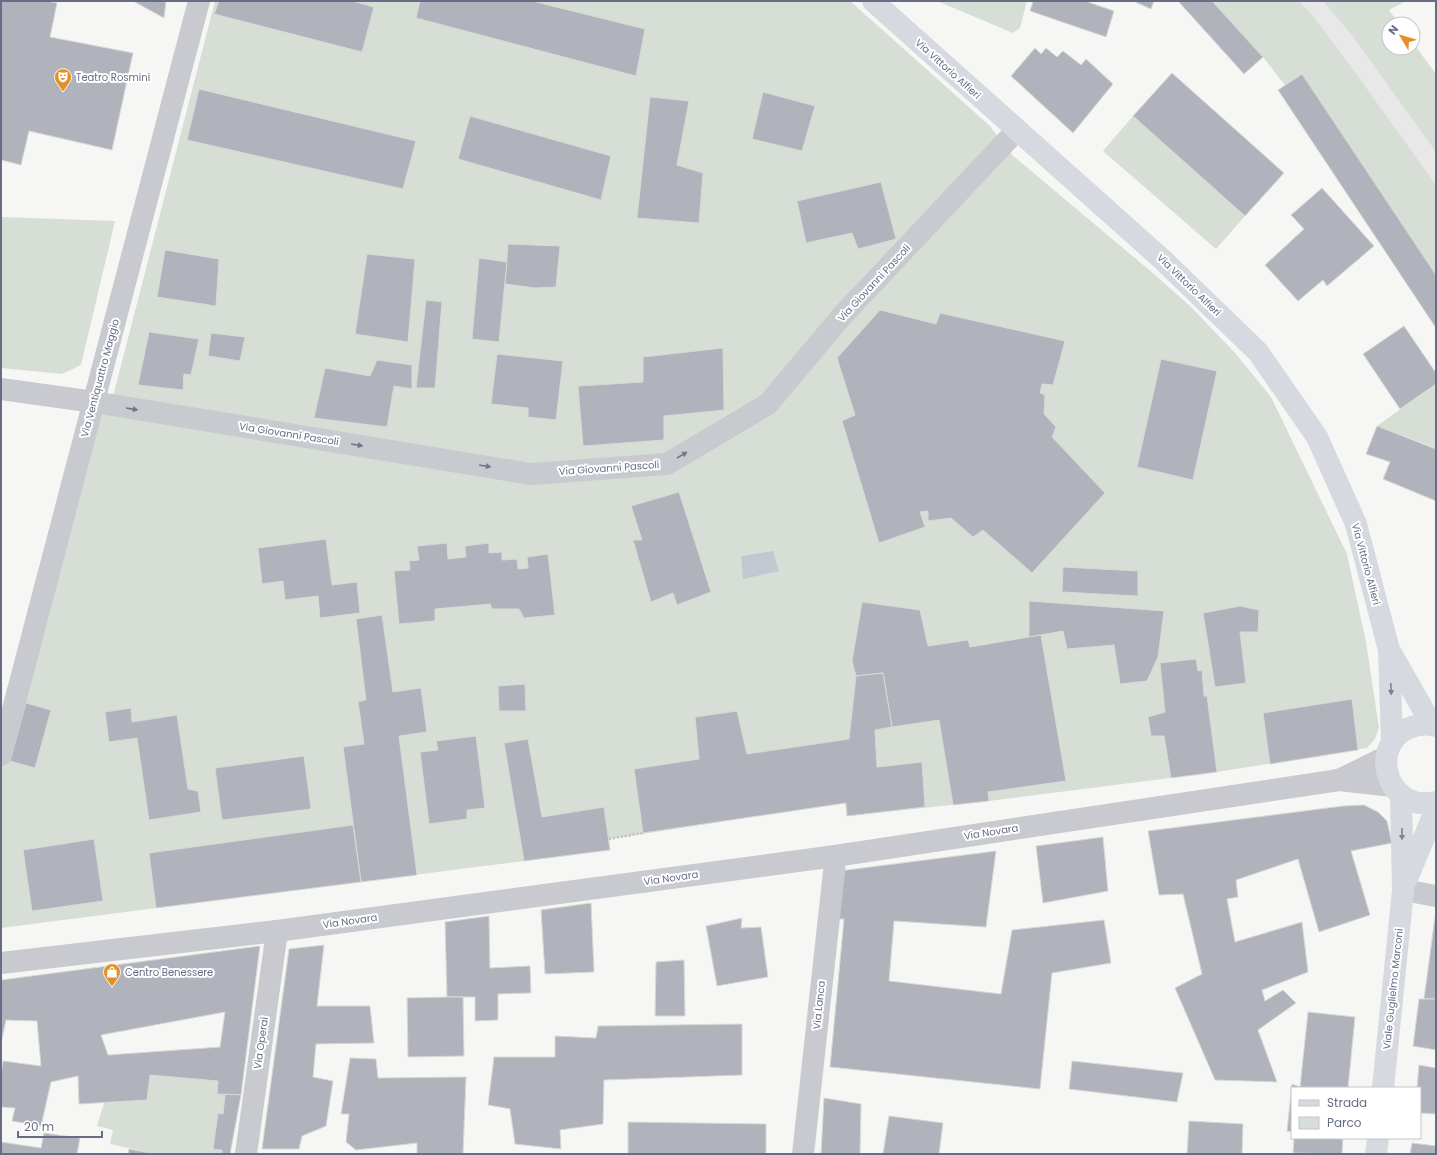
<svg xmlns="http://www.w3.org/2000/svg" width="1437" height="1155" font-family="Poppins,sans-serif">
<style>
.built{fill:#e7e8e7}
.green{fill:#d6ded5}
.water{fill:#c2c8d0}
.building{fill:#b0b3bc;stroke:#d8d9d6;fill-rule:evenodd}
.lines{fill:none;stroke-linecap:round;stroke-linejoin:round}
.path{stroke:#bebfc2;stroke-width:2.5;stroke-dasharray:2 2;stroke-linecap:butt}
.minor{stroke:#c9cacf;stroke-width:22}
.primary{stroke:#d6d9df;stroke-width:22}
.oneway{fill:#70768c}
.oneway2{fill:#7c8397}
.labels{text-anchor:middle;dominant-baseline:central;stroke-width:4;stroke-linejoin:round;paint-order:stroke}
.street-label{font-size:10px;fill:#666d85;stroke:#fff}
.poi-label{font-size:10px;fill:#666d85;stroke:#fff;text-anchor:start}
</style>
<rect width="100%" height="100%" fill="#f6f7f4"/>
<path class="built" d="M1299,1H1323L1351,34L1436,152V185L1360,79L1312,14Z"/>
<g class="green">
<path d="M215,1H850L990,126L1012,155L1154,274L1191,307L1236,354L1271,397L1347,554L1366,642L1379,728L1375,739L1367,748L1217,772L989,801L847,816L845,803L609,839L610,850L1,928V755L92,411L109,412Z"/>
<path d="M937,1H1027L1020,28L1013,33Z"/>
<path d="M1212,1H1299L1312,14L1360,79L1436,185V275L1302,74L1285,85L1263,57Z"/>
<path d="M1323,1H1406L1389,10L1399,24H1389V48H1413V43L1436,74V152L1351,34Z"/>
<path d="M1133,116L1245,216L1216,249L1103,151Z"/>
<path d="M1,217L115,221L81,365L62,374L1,368Z"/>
<path d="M1436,384V448L1377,426Z"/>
<path d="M150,1075L218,1081L217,1094H225L223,1114L218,1113L213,1148L222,1150V1154H155L110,1144L113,1130L97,1126L104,1103L147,1100Z"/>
</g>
<path class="water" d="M773,551L779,571L743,579L741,556Z"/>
<g class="building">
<path d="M1,1H46L57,3L50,37L133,53L112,150L29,131L21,165L1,160Z"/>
<path d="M133,1H166L164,18Z"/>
<path d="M219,1H352L374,7L362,52L214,14Z"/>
<path d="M420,1H532L645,29L636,76L416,18Z"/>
<path d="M1033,1H1085L1114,11L1106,37L1030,11Z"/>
<path d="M1133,1H1154L1151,9Z"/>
<path d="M1178,1H1212L1263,57L1244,74Z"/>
<path d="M1035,48L1041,54L1046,48L1057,57L1063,51L1081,65L1086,59L1113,84L1073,133L1011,76Z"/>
<path d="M1172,73L1284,173L1245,216L1133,116Z"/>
<path d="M1302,74L1436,275V328L1278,90Z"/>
<path d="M199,89L416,141L403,189L187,140Z"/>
<path d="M763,92L815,106L802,151L752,139Z"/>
<path d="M650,97L689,101L677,165L703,173L699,223L637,218Z"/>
<path d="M470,116L611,156L601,200L458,159Z"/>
<path d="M881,182L896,239L858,249L852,233L806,243L797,201Z"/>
<path d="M1322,188L1374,246L1327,286L1323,280L1298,301L1265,265L1304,229L1291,215Z"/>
<path d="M508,244L560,246L556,287L535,288L505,284Z"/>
<path d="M165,250L219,259L216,306L157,297Z"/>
<path d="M367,254L415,259L408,342L355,334Z"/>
<path d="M479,258L507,262L499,342L472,339Z"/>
<path d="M426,300L442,302L435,388H416Z"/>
<path d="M880,310L936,324L940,313L1065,341L1053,385L1042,384L1040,393L1045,395L1044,414L1056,427L1052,437L1105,493L1032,573L983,530L973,537L951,518L928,521V511L920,512L925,527L879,543L842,421L855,415L837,358Z"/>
<path d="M1404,326L1436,373V384L1400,409L1363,354Z"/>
<path d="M149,332L199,339L191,375L184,374L183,390L138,385Z"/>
<path d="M211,333L245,337L240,361L208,356Z"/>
<path d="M723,348L724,410L664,416V440L583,446L578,386L643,382V357Z"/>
<path d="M497,354L563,361L556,420L528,417V408L491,404Z"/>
<path d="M1161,359L1217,371L1193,480L1137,467Z"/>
<path d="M377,360L412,365V389L394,386L387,427L314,418L325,368L370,376Z"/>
<path d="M1377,426L1436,449V501L1383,479L1390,462L1366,454Z"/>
<path d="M679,492L711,592L677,605L673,593L651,602L633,540H642L631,506Z"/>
<path d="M326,539L332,585L357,582L360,613L320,618L318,596L285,600L283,581L262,584L258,548Z"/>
<path d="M447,543L448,559L466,557L465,546L489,543V553L502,552V560L517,559L518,569L528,568L527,557L548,554L555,615L524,618L519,609H492L490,604L435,609V621L399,624L394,571L410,570L409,561L419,560L417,546Z"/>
<path d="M1063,567L1138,571V596L1062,592Z"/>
<path d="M1029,601L1164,611L1158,657L1147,681L1120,684L1114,645L1067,649L1063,631L1029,637Z"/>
<path d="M862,602L920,610L928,646L968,640L970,647L1041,635L1066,781L988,792L989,801L953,805L939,720L892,727L883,673L856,676L852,661Z"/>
<path d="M1240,606L1259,610L1258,632H1240L1246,683L1215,687L1203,613Z"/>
<path d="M382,615L393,692L421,688L427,732L399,736L417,875L361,882L343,747L364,744L358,702L366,700L356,619Z"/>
<path d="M1196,659L1198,671L1202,670L1204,696H1207L1217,772L1171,778L1164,736H1151L1148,717L1165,712L1160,663Z"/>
<path d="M883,673L892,727L875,730L877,767L922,762L925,807L847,816L846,803L643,833L634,769L699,759L695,717L737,711L747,754L849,739L856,676Z"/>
<path d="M525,684L526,711H499L498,686Z"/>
<path d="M1352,699L1358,750L1270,764L1263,713Z"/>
<path d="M26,703L51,710L35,768L10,761Z"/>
<path d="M131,708L132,722L177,715L188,789L198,791L201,812L149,820L137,738L109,742L105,712Z"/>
<path d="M476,736L485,808L467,810V819L429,824L420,752L438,750L436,741Z"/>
<path d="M528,739L542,817L604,807L610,850L524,861L504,743Z"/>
<path d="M304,756L311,809L222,820L215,768Z"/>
<path d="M1364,805L1378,812L1387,821L1392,843L1351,851L1370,915L1319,932L1298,859L1236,880L1238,897L1227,899L1235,942L1302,922L1308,972L1262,990L1265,1001L1283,990L1296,1003L1258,1030L1277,1082L1215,1080L1175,988L1202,974L1183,894L1159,895L1148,831L1343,806Z"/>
<path d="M353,825L361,882L156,908L149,853Z"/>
<path d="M1103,837L1108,891L1043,903L1036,846Z"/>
<path d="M94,839L103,901L32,911L23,850Z"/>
<path d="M996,851L986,927L894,921L889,981L1001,994L1012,930L1104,920L1111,963L1052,973L1040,1089L830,1067L844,919H835L839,871Z"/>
<path d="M591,903L594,972L545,974L541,910Z"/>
<path d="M489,916L490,968L530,966L531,993L498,994V1020L475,1021V997H447L445,922Z"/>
<path d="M1435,917H1436V999H1424Z"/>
<path d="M742,918L741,928L761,927L768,977L717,986L706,926Z"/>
<path d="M324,945L317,1006H370L374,1043L316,1044L313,1077L333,1081L326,1126L302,1136L299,1149H262L289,949Z"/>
<path d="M260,946L241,1095L217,1094L218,1081L150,1075L147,1100L79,1104L78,1076L51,1082L41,1126L12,1121L15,1108L1,1107V1074L3,1061L41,1066L37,1021L6,1020L1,1043V980ZM225,1012L220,1047L108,1055L101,1035Z"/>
<path d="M684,960L685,1016H655L656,962Z"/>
<path d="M447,997H463L464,1056L408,1057L407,998Z"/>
<path d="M1419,999H1436V1050L1413,1046Z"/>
<path d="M1308,1012L1355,1017L1348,1088H1292V1132L1287,1131L1292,1084L1300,1087Z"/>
<path d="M742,1024V1075L604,1080L603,1124L560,1130L561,1149L515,1144L510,1109L488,1105L494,1057H555V1036L596,1038L598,1026Z"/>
<path d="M350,1058L376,1059L378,1078L466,1077L463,1154H417V1143L356,1150L346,1142L349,1114H341Z"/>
<path d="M1072,1061L1183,1073L1177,1102L1069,1089Z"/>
<path d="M1419,1065L1436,1068V1114L1420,1113V1088H1417Z"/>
<path d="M225,1094L241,1095L230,1154H222V1150L213,1149L218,1113L223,1114Z"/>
<path d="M824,1098L861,1104L860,1154H821Z"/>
<path d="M889,1116L943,1123L939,1154H883Z"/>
<path d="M1189,1121L1243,1124L1242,1154H1187Z"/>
<path d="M628,1122L766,1124V1154H628Z"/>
<path d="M44,1133L80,1138L77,1154H1V1142L41,1148Z"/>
<path d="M1294,1138H1343L1342,1154L1293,1153Z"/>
<path d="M1412,1143L1436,1146V1154H1410Z"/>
<path d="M129,1149L155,1154H128Z"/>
</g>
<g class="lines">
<path class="path" d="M609,839L643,833"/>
<g class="minor">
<path d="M1,389L94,402L531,474L667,464L768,404L841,317L1017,130"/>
<path d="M1,755L199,1"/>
<path d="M1339,780L1386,757"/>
<path d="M1403,890L1436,896"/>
<path d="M1,963L277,931L835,856L1339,780L1393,786"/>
<path d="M246,1154L277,931"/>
<path d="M803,1154L834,872L835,856"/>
</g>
<g class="primary">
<path d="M873,1L1164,261L1258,352L1317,437L1356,524L1389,650L1392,742"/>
<path d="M1391,653L1432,725"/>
<path d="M1436,726C1429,724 1422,724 1415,726C1366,739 1384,814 1436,802"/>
<path d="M1406,881L1436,809"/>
<path d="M1383,1088L1403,890L1401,795"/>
<path d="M1376,1154L1378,1138"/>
</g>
</g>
<defs><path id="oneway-solid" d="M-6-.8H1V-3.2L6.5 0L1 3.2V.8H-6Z"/></defs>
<g class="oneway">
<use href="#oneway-solid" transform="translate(132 409) rotate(9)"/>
<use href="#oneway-solid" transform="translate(357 445) rotate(9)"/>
<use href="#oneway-solid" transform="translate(682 455) rotate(-31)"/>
<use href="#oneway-solid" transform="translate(485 466) rotate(9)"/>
</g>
<g class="oneway2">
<use href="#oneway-solid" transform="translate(1391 689) rotate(88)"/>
<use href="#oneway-solid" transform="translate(1402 834) rotate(89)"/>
</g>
<defs>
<g id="theatre-pin" transform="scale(0.9)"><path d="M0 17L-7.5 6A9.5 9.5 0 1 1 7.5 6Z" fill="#e59026" stroke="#fff"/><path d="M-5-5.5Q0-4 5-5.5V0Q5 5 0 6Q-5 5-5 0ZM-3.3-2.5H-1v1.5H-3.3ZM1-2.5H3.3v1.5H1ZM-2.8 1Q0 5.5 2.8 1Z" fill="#fff"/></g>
<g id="shop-pin" transform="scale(0.9)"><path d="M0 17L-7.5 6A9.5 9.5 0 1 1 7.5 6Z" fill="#e59026" stroke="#fff"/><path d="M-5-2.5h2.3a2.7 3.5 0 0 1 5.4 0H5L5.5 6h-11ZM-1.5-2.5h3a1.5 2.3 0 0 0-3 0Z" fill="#fff"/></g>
</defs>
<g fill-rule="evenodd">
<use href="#theatre-pin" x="63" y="77"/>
<use href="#shop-pin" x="112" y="972"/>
</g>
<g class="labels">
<g class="street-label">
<text transform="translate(948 69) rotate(42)">Via Vittorio Alfieri</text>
<text transform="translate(874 283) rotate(-47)">Via Giovanni Pascoli</text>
<text transform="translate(1189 285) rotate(44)">Via Vittorio Alfieri</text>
<text transform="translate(100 378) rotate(-75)">Via Ventiquattro Maggio</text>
<text transform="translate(289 434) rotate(9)">Via Giovanni Pascoli</text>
<text transform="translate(609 468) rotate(-4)">Via Giovanni Pascoli</text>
<text transform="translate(1366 564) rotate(75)">Via Vittorio Alfieri</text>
<text transform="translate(991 832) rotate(-9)">Via Novara</text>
<text transform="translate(671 878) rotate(-8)">Via Novara</text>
<text transform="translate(350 921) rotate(-8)">Via Novara</text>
<text transform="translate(1393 989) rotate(-84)">Viale Guglielmo Marconi</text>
<text transform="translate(819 1005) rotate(-84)">Via Lanca</text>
<text transform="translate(261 1043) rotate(-82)">Via Operai</text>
</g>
<g class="poi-label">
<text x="76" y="77">Teatro Rosmini</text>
<text x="125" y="972">Centro Benessere</text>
</g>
</g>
<rect width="1437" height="1155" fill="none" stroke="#666d85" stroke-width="4"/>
<rect x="1291" y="1087" width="130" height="52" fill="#ffffff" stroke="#c2c5ce"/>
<rect x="1299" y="1100" width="20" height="6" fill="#d6d9df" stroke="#c2c5ce"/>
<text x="1327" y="1107" font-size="12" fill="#666d85">Strada</text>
<rect x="1299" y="1117" width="20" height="12" fill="#d6ded5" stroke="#c2c5ce"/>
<text x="1327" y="1127" font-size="12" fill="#666d85">Parco</text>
<g transform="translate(1401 36) rotate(308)"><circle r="19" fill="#ffffff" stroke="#c2c5ce"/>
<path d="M0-3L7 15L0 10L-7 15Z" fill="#e59026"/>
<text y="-6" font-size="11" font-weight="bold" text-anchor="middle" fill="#666d85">N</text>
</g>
<path d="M18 1131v6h84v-6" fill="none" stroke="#666d85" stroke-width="2"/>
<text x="24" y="1131" font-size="12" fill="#666d85" stroke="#ffffff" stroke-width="3" paint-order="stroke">20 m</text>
</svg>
